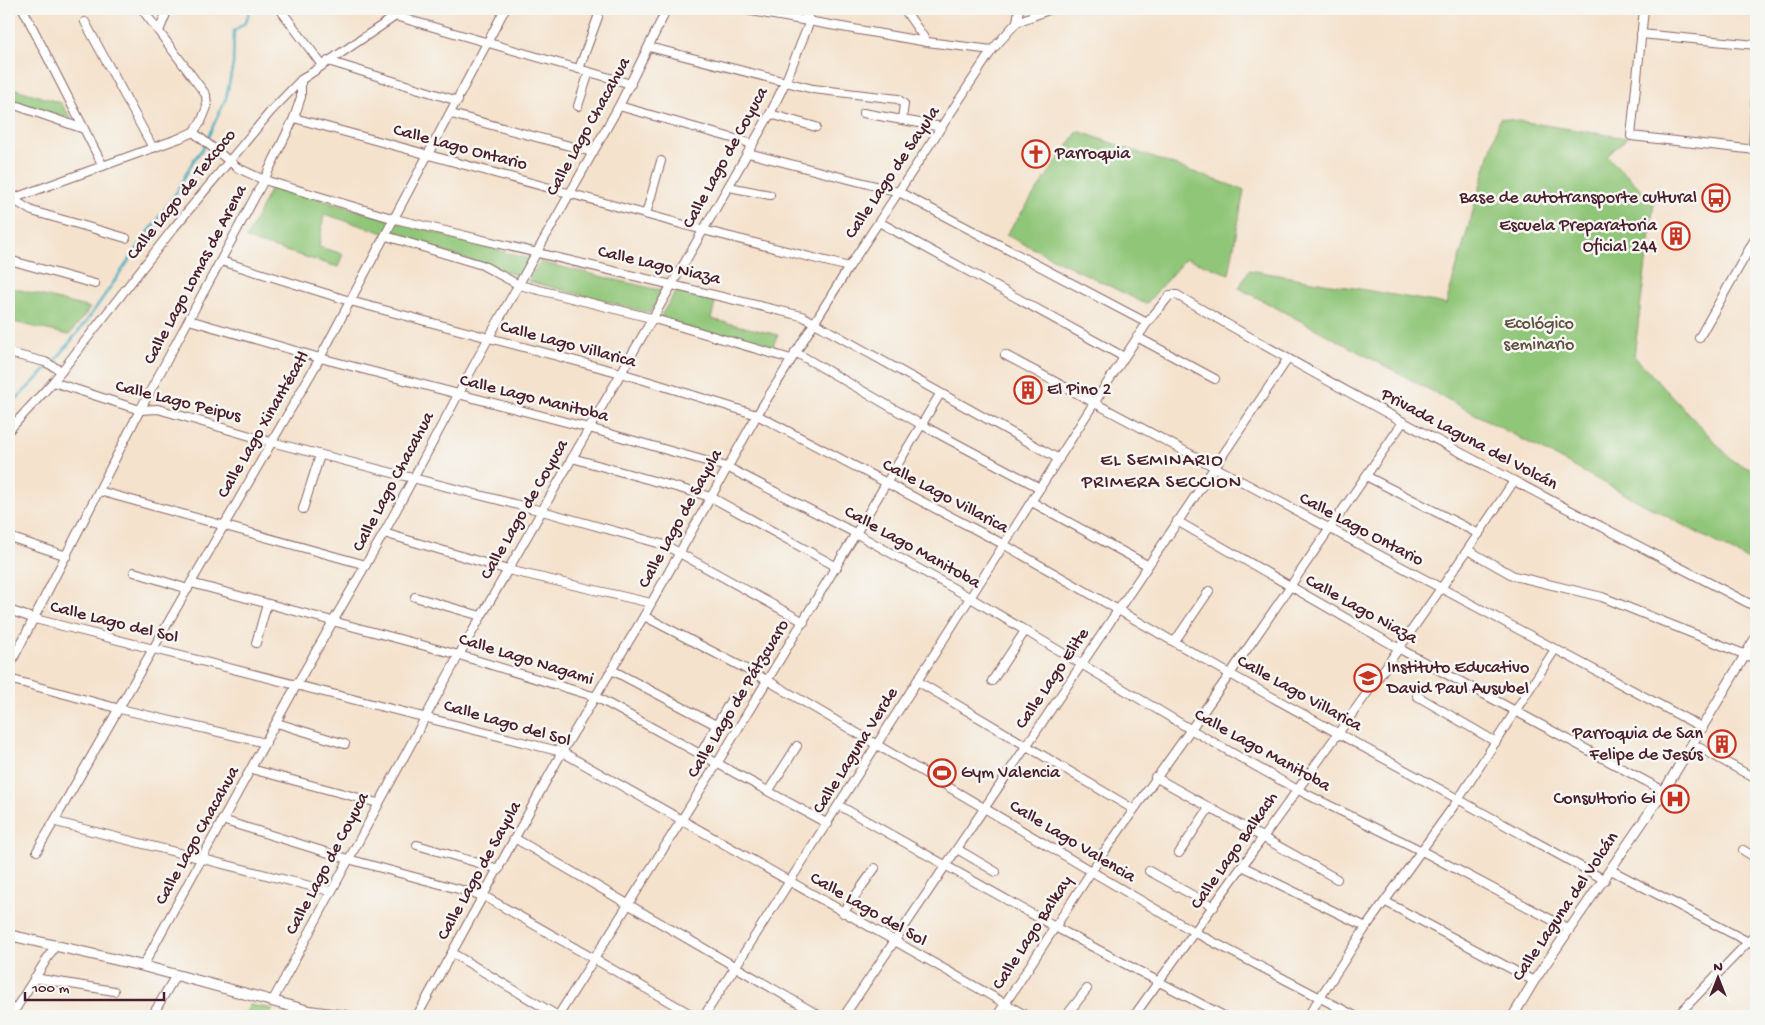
<svg xmlns="http://www.w3.org/2000/svg" width="1765" height="1025" font-family="'Gochi Hand',sans-serif">
<style>
.green{fill:#90c678;stroke:#6d7252}
.lines{fill:none;stroke-linecap:round;stroke-linejoin:round}
.stream{stroke:#41abc0;stroke-width:2.5}
.minor-casing{stroke:#866363;stroke-width:10}
.tertiary-casing{stroke:#866363;stroke-width:11}
.secondary-casing{stroke:#866363;stroke-width:12}
.minor{stroke:#fff;stroke-width:8}
.tertiary{stroke:#fff;stroke-width:9}
.secondary{stroke:#fff;stroke-width:10}
.labels{text-anchor:middle;dominant-baseline:central;stroke-width:5;stroke-linejoin:round;paint-order:stroke}
.street-label{font-size:18px;fill:#4a1f2b;stroke:#f6f6f2}
.poi-label{font-size:18px;fill:#4a1f2b;stroke:#f6f6f2;text-anchor:start}
.park-label{font-size:18px;fill:#5f5142;stroke:#f6f6f2}
.neighbourhood-label{font-size:19px;letter-spacing:1px;fill:#4a1f2b;stroke:#f6f6f2}
</style>
<rect width="100%" height="100%" fill="#f6f6f2"/>
<filter id="ink" filterUnits="userSpaceOnUse"><feTurbulence type="fractalNoise" baseFrequency=".02" numOctaves="2"/><feDisplacementMap in="SourceGraphic" scale="10" xChannelSelector="R" yChannelSelector="G"/><feConvolveMatrix kernelMatrix="1 2 1 2 8 2 1 2 1" color-interpolation-filters="sRGB"/></filter>
<filter id="wash" filterUnits="userSpaceOnUse"><feTurbulence type="fractalNoise" baseFrequency=".0096" numOctaves="4" result="noise"/><feDisplacementMap in="SourceGraphic" scale="20" xChannelSelector="R" yChannelSelector="G"/><feGaussianBlur stdDeviation="1.12" result="paint"/><feColorMatrix in="noise" values="0 0 0 0 0 0 0 0 0 0 0 0 0 0 0 0 0 1.4 0 .05"/><feComposite in="paint" operator="in"/></filter>
<g filter="url(#wash)">
<rect width="100%" height="100%" fill="#f4e2cc"/>
<g class="green">
<path d="M9,87L61,103L72,119L9,100Z"/>
<path d="M1500,118L1627,138L1607,156L1654,202L1634,356L1733,461L1756,472V564L1239,288L1249,270L1446,304Z"/>
<path d="M1078,131L1244,190L1229,274L1186,258L1146,304L1006,235Z"/>
<path d="M272,186L529,259L520,276L324,214L319,247L343,254L338,267L246,239Z"/>
<path d="M540,262L663,291L650,313L528,281Z"/>
<path d="M9,287L90,308L69,335L9,321Z"/>
<path d="M677,290L716,299L711,319L778,335L771,350L658,320Z"/>
<path d="M250,1005L273,1009L269,1016H243Z"/>
</g>
<g class="lines">
<path class="stream" d="M9,406L56,360L88,319L176,193L193,161L203,148L226,98L233,65L234,31L246,22L250,9"/>
</g>
</g>
<g filter="url(#ink)">
<g class="lines">
<g class="minor-casing">
<g id="minor">
<path d="M23,9L103,166"/>
<path d="M280,9L322,65"/>
<path d="M389,9L395,16L631,84"/>
<path d="M740,9L927,42L992,50"/>
<path d="M904,9L927,42"/>
<path d="M1644,9L1631,136L1756,150"/>
<path d="M85,22L153,148"/>
<path d="M1017,22L1019,9"/>
<path d="M159,31L168,9"/>
<path d="M1641,34L1756,45"/>
<path d="M649,47L813,89L898,99L904,104L902,120"/>
<path d="M328,61L458,101"/>
<path d="M579,69L598,17"/>
<path d="M9,103L84,129"/>
<path d="M578,106L589,72"/>
<path d="M619,106L753,144"/>
<path d="M863,113L942,127"/>
<path d="M451,114L592,152"/>
<path d="M770,114L816,127"/>
<path d="M294,118L703,230L849,267"/>
<path d="M193,132L238,168L264,180L395,219L802,316L1059,459"/>
<path d="M1753,150L1756,89"/>
<path d="M748,153L899,192L1147,323"/>
<path d="M729,187L770,195"/>
<path d="M12,199L32,211L126,238"/>
<path d="M9,200L180,138L193,132L201,122L207,107L206,95L142,9"/>
<path d="M646,214L661,161"/>
<path d="M879,222L1124,357"/>
<path d="M386,236L482,265L519,285L651,318L791,359"/>
<path d="M9,260L95,284"/>
<path d="M221,261L350,301L621,373L757,415L1003,544L1230,674L1605,880"/>
<path d="M189,320L320,358L589,428L727,467L857,534L969,597L1190,729L1296,789L1422,851L1569,929"/>
<path d="M1137,337L1215,379"/>
<path d="M1699,338L1756,237"/>
<path d="M795,352L922,425L1040,488"/>
<path d="M9,353L45,362L62,371"/>
<path d="M1005,355L1703,728"/>
<path d="M53,382L140,410L158,409L271,442L542,511L665,545L804,622"/>
<path d="M9,430L53,382L172,230L271,111L301,80L406,9"/>
<path d="M572,458L711,497L837,567"/>
<path d="M1366,476L1479,534"/>
<path d="M99,491L366,565"/>
<path d="M1032,502L1147,565"/>
<path d="M303,509L320,455"/>
<path d="M1177,521L1398,648L1664,791"/>
<path d="M384,533L508,570L651,603"/>
<path d="M9,537L67,556"/>
<path d="M1468,550L1514,576L1602,597L1756,659"/>
<path d="M134,572L188,589"/>
<path d="M191,583L459,655L596,697L828,824"/>
<path d="M415,597L481,616"/>
<path d="M9,610L35,619L562,752L1027,1016"/>
<path d="M644,616L767,680L1196,933L1355,1016"/>
<path d="M1175,641L1209,591"/>
<path d="M256,643L267,604"/>
<path d="M9,667L140,410L264,180L294,118L301,97V80"/>
<path d="M612,670L716,725"/>
<path d="M9,679L120,709L266,743"/>
<path d="M917,681L1133,809"/>
<path d="M992,681L1025,631"/>
<path d="M1417,696L1496,742"/>
<path d="M277,723L345,744"/>
<path d="M1693,744L1756,779"/>
<path d="M701,753L732,698"/>
<path d="M251,769L378,803"/>
<path d="M1155,777L1337,879"/>
<path d="M769,790L797,746"/>
<path d="M840,806L1055,927L1224,1016"/>
<path d="M222,820L348,859L484,896L694,1016"/>
<path d="M56,822L330,891"/>
<path d="M516,839L820,1016"/>
<path d="M417,845L499,869"/>
<path d="M957,849L996,872"/>
<path d="M1743,850L1756,858"/>
<path d="M37,851L320,358L505,9"/>
<path d="M1179,853L1209,808"/>
<path d="M1244,867L1366,927"/>
<path d="M1611,870L1756,946"/>
<path d="M1149,871L1214,907"/>
<path d="M1386,902L1534,981"/>
<path d="M843,913L875,868"/>
<path d="M452,953L558,1016"/>
<path d="M143,966L297,684L384,533L488,339L619,106L663,17L665,9"/>
<path d="M34,978L114,991"/>
<path d="M273,1000L459,655L770,114L785,83L810,21L803,9"/>
<path d="M11,1016L55,946"/>
<path d="M152,1016L176,975"/>
<path d="M417,1016L562,752L644,616L757,415L849,267L992,50L1017,22L1051,9"/>
<path d="M558,1016L718,762L940,394"/>
<path d="M704,1016L1094,403L1147,323L1170,295H1177C1366,406 1562,506 1756,607"/>
<path d="M844,1016L1287,360"/>
<path d="M997,1016L1104,852L1230,674L1403,422"/>
<path d="M1066,1016L1087,989"/>
<path d="M1134,1016C1261,838 1393,663 1514,481"/>
<path d="M1308,1016L1366,927L1458,800L1554,651"/>
<path d="M1677,1016L1756,934"/>
</g>
</g>
<g class="tertiary-casing">
<path id="tertiary" d="M1513,1016L1534,981L1664,791L1756,637"/>
</g>
<g class="secondary-casing">
<path id="secondary" d="M9,935L143,966L309,1011L346,1016"/>
</g>
<use href="#minor" class="minor"/>
<use href="#tertiary" class="tertiary"/>
<use href="#secondary" class="secondary"/>
</g>
</g>
<defs>
<g id="church-ring" transform="scale(1.4375)"><circle r="9.5" fill="#f6f6f2" stroke="#c8321e" stroke-width="1.5"/><path d="M-1.2-6h2.4v3.5h3.3v2.4h-3.3V6h-2.4V-.1h-3.3v-2.4h3.3Z" fill="#c8321e"/></g>
<g id="bus-ring" transform="scale(1.4375)"><circle r="9.5" fill="#f6f6f2" stroke="#c8321e" stroke-width="1.5"/><path d="M-5-6H5V4H4V6H2V4H-2V6H-4V4H-5ZM-3.5-4V0h7V-4ZM-3.5 1.2v1.5H-2V1.2ZM2 1.2v1.5H3.5V1.2Z" fill="#c8321e"/></g>
<g id="building-ring" transform="scale(1.4375)"><circle r="9.5" fill="#f6f6f2" stroke="#c8321e" stroke-width="1.5"/><path d="M-4-6H4V6H1V3H-1V6H-4ZM-2.5-4.3h1.7v1.8h-1.7ZM.8-4.3h1.7v1.8H.8ZM-2.5-1h1.7V.8h-1.7ZM.8-1h1.7V.8H.8Z" fill="#c8321e"/></g>
<g id="school-ring" transform="scale(1.4375)"><circle r="9.5" fill="#f6f6f2" stroke="#c8321e" stroke-width="1.5"/><path d="M0-5L7-2L0 1L-7-2ZM-4 1L0 2.5L4 1V4Q0 6-4 4Z" fill="#c8321e"/></g>
<g id="stadium-ring" transform="scale(1.4375)"><circle r="9.5" fill="#f6f6f2" stroke="#c8321e" stroke-width="1.5"/><path d="M0-5a6.5 5 0 1 0 0 10a6.5 5 0 1 0 0-10ZM-3.5-1.8h7v3.6h-7Z" fill="#c8321e"/></g>
<g id="hospital-ring" transform="scale(1.4375)"><circle r="9.5" fill="#f6f6f2" stroke="#c8321e" stroke-width="1.5"/><path d="M-5-5h3v3.5h4V-5h3V5h-3V1.5h-4V5h-3Z" fill="#c8321e"/></g>
</defs>
<g fill-rule="evenodd">
<use href="#church-ring" x="1036" y="154"/>
<use href="#bus-ring" x="1716" y="198"/>
<use href="#building-ring" x="1676" y="236"/>
<use href="#building-ring" x="1028" y="390"/>
<use href="#school-ring" x="1368" y="678"/>
<use href="#building-ring" x="1722" y="744"/>
<use href="#stadium-ring" x="942" y="773"/>
<use href="#hospital-ring" x="1675" y="799"/>
</g>
<g class="labels">
<g class="street-label">
<text transform="translate(589 127) rotate(-61)">Calle Lago Chacahua</text>
<text transform="translate(460 148) rotate(15)">Calle Lago Ontario</text>
<text transform="translate(726 158) rotate(-61)">Calle Lago de Coyuca</text>
<text transform="translate(893 173) rotate(-56)">Calle Lago de Sayula</text>
<text transform="translate(182 195) rotate(-51)">Calle Lago de Texcoco</text>
<text transform="translate(659 266) rotate(13)">Calle Lago Niaza</text>
<text transform="translate(196 275) rotate(-62)">Calle Lago Lomas de Arena</text>
<text transform="translate(568 345) rotate(15)">Calle Lago Villarica</text>
<text transform="translate(534 399) rotate(14)">Calle Lago Manitoba</text>
<text transform="translate(178 402) rotate(14)">Calle Lago Peipus</text>
<text transform="translate(264 425) rotate(-60)">Calle Lago Xinantécatl</text>
<text transform="translate(1469 440) rotate(28)">Privada Laguna del Volcán</text>
<text transform="translate(394 482) rotate(-62)">Calle Lago Chacahua</text>
<text transform="translate(945 497) rotate(28)">Calle Lago Villarica</text>
<text transform="translate(525 510) rotate(-60)">Calle Lago de Coyuca</text>
<text transform="translate(681 519) rotate(-61)">Calle Lago de Sayula</text>
<text transform="translate(1361 530) rotate(28)">Calle Lago Ontario</text>
<text transform="translate(912 548) rotate(29)">Calle Lago Manitoba</text>
<text transform="translate(1361 610) rotate(29)">Calle Lago Niaza</text>
<text transform="translate(114 623) rotate(14)">Calle Lago del Sol</text>
<text transform="translate(526 660) rotate(17)">Calle Lago Nagami</text>
<text transform="translate(1053 679) rotate(-56)">Calle Lago Elite</text>
<text transform="translate(1299 694) rotate(29)">Calle Lago Villarica</text>
<text transform="translate(739 699) rotate(-59)">Calle Lago de Pátzcuaro</text>
<text transform="translate(507 724) rotate(16)">Calle Lago del Sol</text>
<text transform="translate(856 751) rotate(-58)">Calle Laguna Verde</text>
<text transform="translate(1262 751) rotate(29)">Calle Lago Manitoba</text>
<text transform="translate(198 836) rotate(-61)">Calle Lago Chacahua</text>
<text transform="translate(1072 842) rotate(31)">Calle Lago Valencia</text>
<text transform="translate(1235 851) rotate(-55)">Calle Lago Balkach</text>
<text transform="translate(328 864) rotate(-62)">Calle Lago de Coyuca</text>
<text transform="translate(480 871) rotate(-61)">Calle Lago de Sayula</text>
<text transform="translate(1566 907) rotate(-56)">Calle Laguna del Volcán</text>
<text transform="translate(868 910) rotate(30)">Calle Lago del Sol</text>
<text transform="translate(1033 933) rotate(-57)">Calle Lago Balkay</text>
</g>
<g class="poi-label">
<text x="1055" y="154">Parroquia</text>
<text x="1697" y="198" text-anchor="end">Base de autotransporte cultural</text>
<text x="1657" y="226" text-anchor="end">Escuela Preparatoria<tspan x="1657" dy="21">Oficial 244</tspan></text>
<text x="1047" y="390">El Pino 2</text>
<text x="1387" y="668">Instituto Educativo<tspan x="1387" dy="21">David Paul Ausubel</tspan></text>
<text x="1703" y="734" text-anchor="end">Parroquia de San<tspan x="1703" dy="21">Felipe de Jesús</tspan></text>
<text x="961" y="773">Gym Valencia</text>
<text x="1656" y="799" text-anchor="end">Consultorio Gi</text>
</g>
<g class="park-label">
<text x="1539" y="324">Ecológico<tspan x="1539" dy="21">seminario</tspan></text>
</g>
<g class="neighbourhood-label">
<text x="1162" y="461">EL SEMINARIO<tspan x="1162" dy="22">PRIMERA SECCION</tspan></text>
</g>
</g>
<rect width="1765" height="1025" fill="none" stroke="#f6f6f2" stroke-width="30"/>
<g transform="translate(1718 978)" stroke="#f6f6f2" stroke-width="4" paint-order="stroke">
<path d="M0-4L9 19L0 12L-9 19Z" fill="#4a1f2b"/>
<text y="-8" font-size="14" font-weight="bold" text-anchor="middle" fill="#4a1f2b">N</text>
</g>
<path d="M25 992v8h139v-8" fill="none" stroke="#4a1f2b" stroke-width="2.5"/>
<text x="32" y="992" font-size="15" fill="#4a1f2b" stroke="#f6f6f2" stroke-width="4" paint-order="stroke">100 m</text>
</svg>
